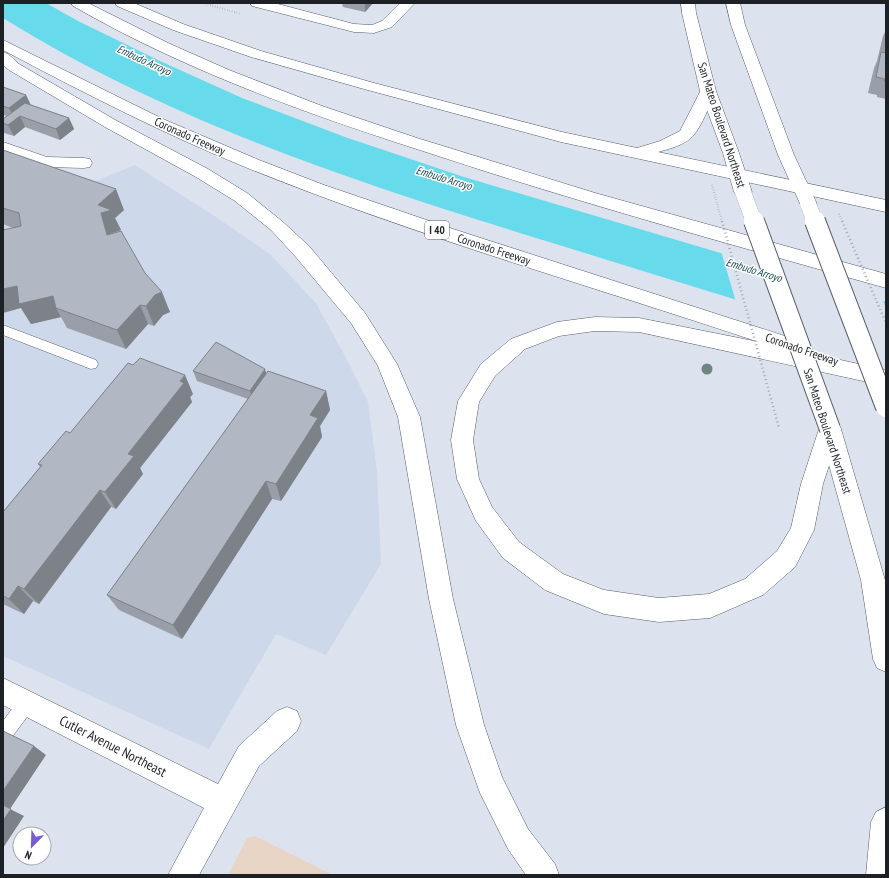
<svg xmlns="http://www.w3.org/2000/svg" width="889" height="878" font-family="'PT Sans Narrow',sans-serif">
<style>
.commercial{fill:#e8d5c5}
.built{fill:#cdd9ea}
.water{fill:#67daeb}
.pier{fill:#dce3ee}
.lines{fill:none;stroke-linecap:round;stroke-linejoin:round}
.lane-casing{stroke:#565c65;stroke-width:1}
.street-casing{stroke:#565c65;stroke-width:1}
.secondary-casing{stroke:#565c65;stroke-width:1}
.highway-casing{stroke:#565c65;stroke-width:1}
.path{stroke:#a2a8b1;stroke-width:2;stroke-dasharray:0.5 2;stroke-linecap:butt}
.lane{fill:#fff;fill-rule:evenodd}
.street{fill:#fff;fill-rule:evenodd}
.secondary{fill:#fff;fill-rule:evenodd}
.highway{fill:#fff;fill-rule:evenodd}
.secondary-bridge-far1-casing{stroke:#565c65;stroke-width:16;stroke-linecap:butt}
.secondary-bridge-casing{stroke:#565c65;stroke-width:22;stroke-linecap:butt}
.path-bridge-far1{stroke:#a2a8b1;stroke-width:2;stroke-dasharray:0.5 2;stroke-linecap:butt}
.path-bridge{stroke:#a2a8b1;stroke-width:2.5;stroke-dasharray:1 3;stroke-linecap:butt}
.secondary-bridge-far1{stroke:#fff;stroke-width:16}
.secondary-bridge{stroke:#fff;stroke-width:20}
.tree{fill:#6d8682}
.wall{fill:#999ea8}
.shaded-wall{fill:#7d8188}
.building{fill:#b2b8c3;stroke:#7d8188}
.labels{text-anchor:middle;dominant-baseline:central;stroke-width:3;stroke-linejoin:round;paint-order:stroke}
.far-water-label{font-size:11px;font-style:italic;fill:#083f47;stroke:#fff}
.shield{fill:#fff;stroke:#616366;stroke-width:1}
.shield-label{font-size:11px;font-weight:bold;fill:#1d2024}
.street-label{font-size:12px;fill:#1d2024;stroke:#fff}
.near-street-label{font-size:14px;fill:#1d2024;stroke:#fff}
</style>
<rect width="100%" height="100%" fill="#dce3ee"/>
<path class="commercial" d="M255,836L333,875H228L247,838Z"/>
<path class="built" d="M3,163L75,189L135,165L216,217L270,254L316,303L345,356L368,402L377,471L381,564L326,655L276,634L209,749L3,656Z"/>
<path class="water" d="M3,3H46L78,21L160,61L242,98L345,137L464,177L886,302V346C773,311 659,276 546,241C359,183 170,122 3,18Z"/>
<path class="pier" d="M721,251L882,299L886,308V348L736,302Z"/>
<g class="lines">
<g class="lane-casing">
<g id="lane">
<path d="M3,325L96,360L98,364L96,368L91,369L3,335Z"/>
<path d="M27,694L33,697L36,703L33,709L9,741L3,744V721L21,697Z"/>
</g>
</g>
<g class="street-casing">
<g id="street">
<path d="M250,3H274L354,24L372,25L382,21L400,3H415L392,27L374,33L354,32L252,6Z"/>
<path d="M3,142L47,157L84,158L90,159L92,163L90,167L84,168L45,167L3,153Z"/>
<path d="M3,678L218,784L239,746L277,711L287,707L297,711L301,721L297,731L259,766L199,875H168L204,808L3,705Z"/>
</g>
</g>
<g class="secondary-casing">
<g id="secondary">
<path d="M681,3H695L696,13L716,91L739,153L752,192L749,196L743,198L737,196L734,192L723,153L700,91L682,13Z"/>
<path d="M726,3H740L745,25L794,155L817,204L814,208L808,210L802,208L778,155L731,25Z"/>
<path d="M830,420L838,423L841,429L885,580L886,672L877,668L873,659L861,580L819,429L822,423Z"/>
<path d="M886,807V875H866L871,822L876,812Z"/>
</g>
</g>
<g class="highway-casing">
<g id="highway">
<path d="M71,3H88L168,43L229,70L322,106L417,138L595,193L886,274V288C733,245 580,203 429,153C307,114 184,70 73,6Z"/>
<path d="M115,3H134L183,24L261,51L374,83L562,132L637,148L660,141L680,131L702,88L708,86L714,88L716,91C709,106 703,124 693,136C685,145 669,149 658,152L886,200V212L561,142L364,89L251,57L173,30L117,6Z"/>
<path d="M3,40L163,119L259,160L324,185L456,230L788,337L791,342L788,347L786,348L886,370V386L639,332L595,331L559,336L525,349L495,376L479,402L473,440L479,479L492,507L519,542L563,574L604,590L659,598L709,594L745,579L777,551L791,528L801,484L819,429L822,423L830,420L838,423L841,429L823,484L814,530L795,567L763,595L710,618L659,622L604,614L545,590L503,558L476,521L457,479L451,440L458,401L481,364L511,339L557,322L595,317L639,318L759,342C588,285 413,235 245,167C162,133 82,92 3,50Z"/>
<path d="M3,52L8,54L19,64L117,121L208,169L247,193L283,222L309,246L365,313L397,364L420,417L453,599L484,725L502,777L528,829L555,864L559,875H526L508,849L480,793L456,725L429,599L398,417L378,366L351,323L295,256L271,230L235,201L196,177L105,127L9,70L3,65Z"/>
</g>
</g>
<g class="path">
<path d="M203,3L241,14"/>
<path d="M3,4L6,3"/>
</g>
<use href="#lane" class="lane"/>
<use href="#street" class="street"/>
<use href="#secondary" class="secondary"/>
<use href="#highway" class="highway"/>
<g class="secondary-bridge-far1-casing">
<g id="secondary-bridge-far1">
<path d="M743,192L754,222"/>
<path d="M808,204L815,222"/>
</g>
</g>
<g class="secondary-bridge-casing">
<g id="secondary-bridge">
<path d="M754,221L830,429"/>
<path d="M815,221L886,407"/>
</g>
</g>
<g class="path-bridge-far1">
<path d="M712,185L722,222"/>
<path d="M839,214L843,222"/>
</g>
<g class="path-bridge">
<path d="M722,221L779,428"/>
<path d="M842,221L886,323"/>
</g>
<use href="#secondary-bridge-far1" class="secondary-bridge-far1"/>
<use href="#secondary-bridge" class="secondary-bridge"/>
</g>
<circle class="tree" cx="707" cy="369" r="5.5"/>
<g class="wall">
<path d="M342,3H373L365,12L343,7Z"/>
<path d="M886,30V99L877,97V95L868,93L874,68L877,61L883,36Z"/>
<path d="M3,87L26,95L31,105L69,118L74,129L60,140L25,127L14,136L4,133L3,131V119L7,116L3,115Z"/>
<path d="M3,150L124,210L115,218L121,230L109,234L145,273L170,312L163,315L154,326L148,324L126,349L67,328L61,317L31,324L21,308L13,228L3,224Z"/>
<path d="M193,371L266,374L326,391L330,410L320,426L322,437L281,501L272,499L182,639L119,610L107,595L248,399L197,381Z"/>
<path d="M193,394L190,397L192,402L140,468L143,474L116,509L111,507L39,604L33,601L24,614L3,604V512L40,467L38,464L70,433Z"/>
</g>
<g class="shaded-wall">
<path d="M365,3H373L365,12Z"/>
<path d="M26,95L31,106L15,119L9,108Z"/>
<path d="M20,116L25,127L14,136L8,125Z"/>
<path d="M69,118L74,129L60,140L56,129Z"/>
<path d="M116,189L124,210L115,218L121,230L107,235L98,205Z"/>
<path d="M17,286L53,296L56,308L61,317L31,324L21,308L3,313V289Z"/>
<path d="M162,292L170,312L163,315L154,326L146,306L155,295Z"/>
<path d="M140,305L148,324L126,349L117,330Z"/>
<path d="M265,369L268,380L253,401L250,391Z"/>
<path d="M185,375L193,394L190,397L192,402L140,468L143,474L116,509L105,492L128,454Z"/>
<path d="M326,391L330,410L320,426L322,437L281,501L276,484L310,415Z"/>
<path d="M266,481L272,499L182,639L173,625Z"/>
<path d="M100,490L111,507L39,604L24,589Z"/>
<path d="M18,586L33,601L24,614L9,599Z"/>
<path d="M34,746L46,755L10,809L24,816L3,848V791Z"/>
</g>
<g class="building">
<path d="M881,52L886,53V82L884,81L885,79L876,77Z"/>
<path d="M3,87L26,95L9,108L3,106Z"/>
<path d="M25,103L69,118L56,129L20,116L8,125L3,123V119Z"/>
<path d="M3,150L116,189L98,205L112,210L101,213L107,235L121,231L145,273L162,292L155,295L146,306L140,305L117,330L56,308L53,296L19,304L17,286L3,289V230L21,226L19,213L3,208Z"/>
<path d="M216,342L265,369L250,391L193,371Z"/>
<path d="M140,358L185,375L180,381L184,383L128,454L134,456L105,492L100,490L24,589L18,586L9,599L3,596V512L42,465L38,464L66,431L70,433L128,363L133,365Z"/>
<path d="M268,371L326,391L310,415L318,418L276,484L266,481L173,625L107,595Z"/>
<path d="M3,731L34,746L3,791Z"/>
<path d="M3,805L11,809L3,821Z"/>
</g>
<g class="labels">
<g class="far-water-label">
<text transform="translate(144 60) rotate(25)">Embudo Arroyo</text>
<text transform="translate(444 178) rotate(17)">Embudo Arroyo</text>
<text transform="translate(754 270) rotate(17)">Embudo Arroyo</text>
</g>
<rect class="shield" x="425" y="221" width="24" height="18" rx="3"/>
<g class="shield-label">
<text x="437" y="230">I 40</text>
</g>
<g class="street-label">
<text transform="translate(722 125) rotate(72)">San Mateo Boulevard Northeast</text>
<text transform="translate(190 136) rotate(24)">Coronado Freeway</text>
<text transform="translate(494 249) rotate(18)">Coronado Freeway</text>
<text transform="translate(802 349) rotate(19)">Coronado Freeway</text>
<text transform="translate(828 431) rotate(72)">San Mateo Boulevard Northeast</text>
</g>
<g class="near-street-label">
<text transform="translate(113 746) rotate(27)">Cutler Avenue Northeast</text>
</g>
</g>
<rect width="889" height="878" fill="none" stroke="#1d2024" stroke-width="8"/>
<g transform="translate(32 846) rotate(203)"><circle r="19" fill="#ffffff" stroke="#a5a6a7"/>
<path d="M0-3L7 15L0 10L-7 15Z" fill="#755bd5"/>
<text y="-6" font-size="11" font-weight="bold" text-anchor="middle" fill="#1d2024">N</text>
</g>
</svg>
